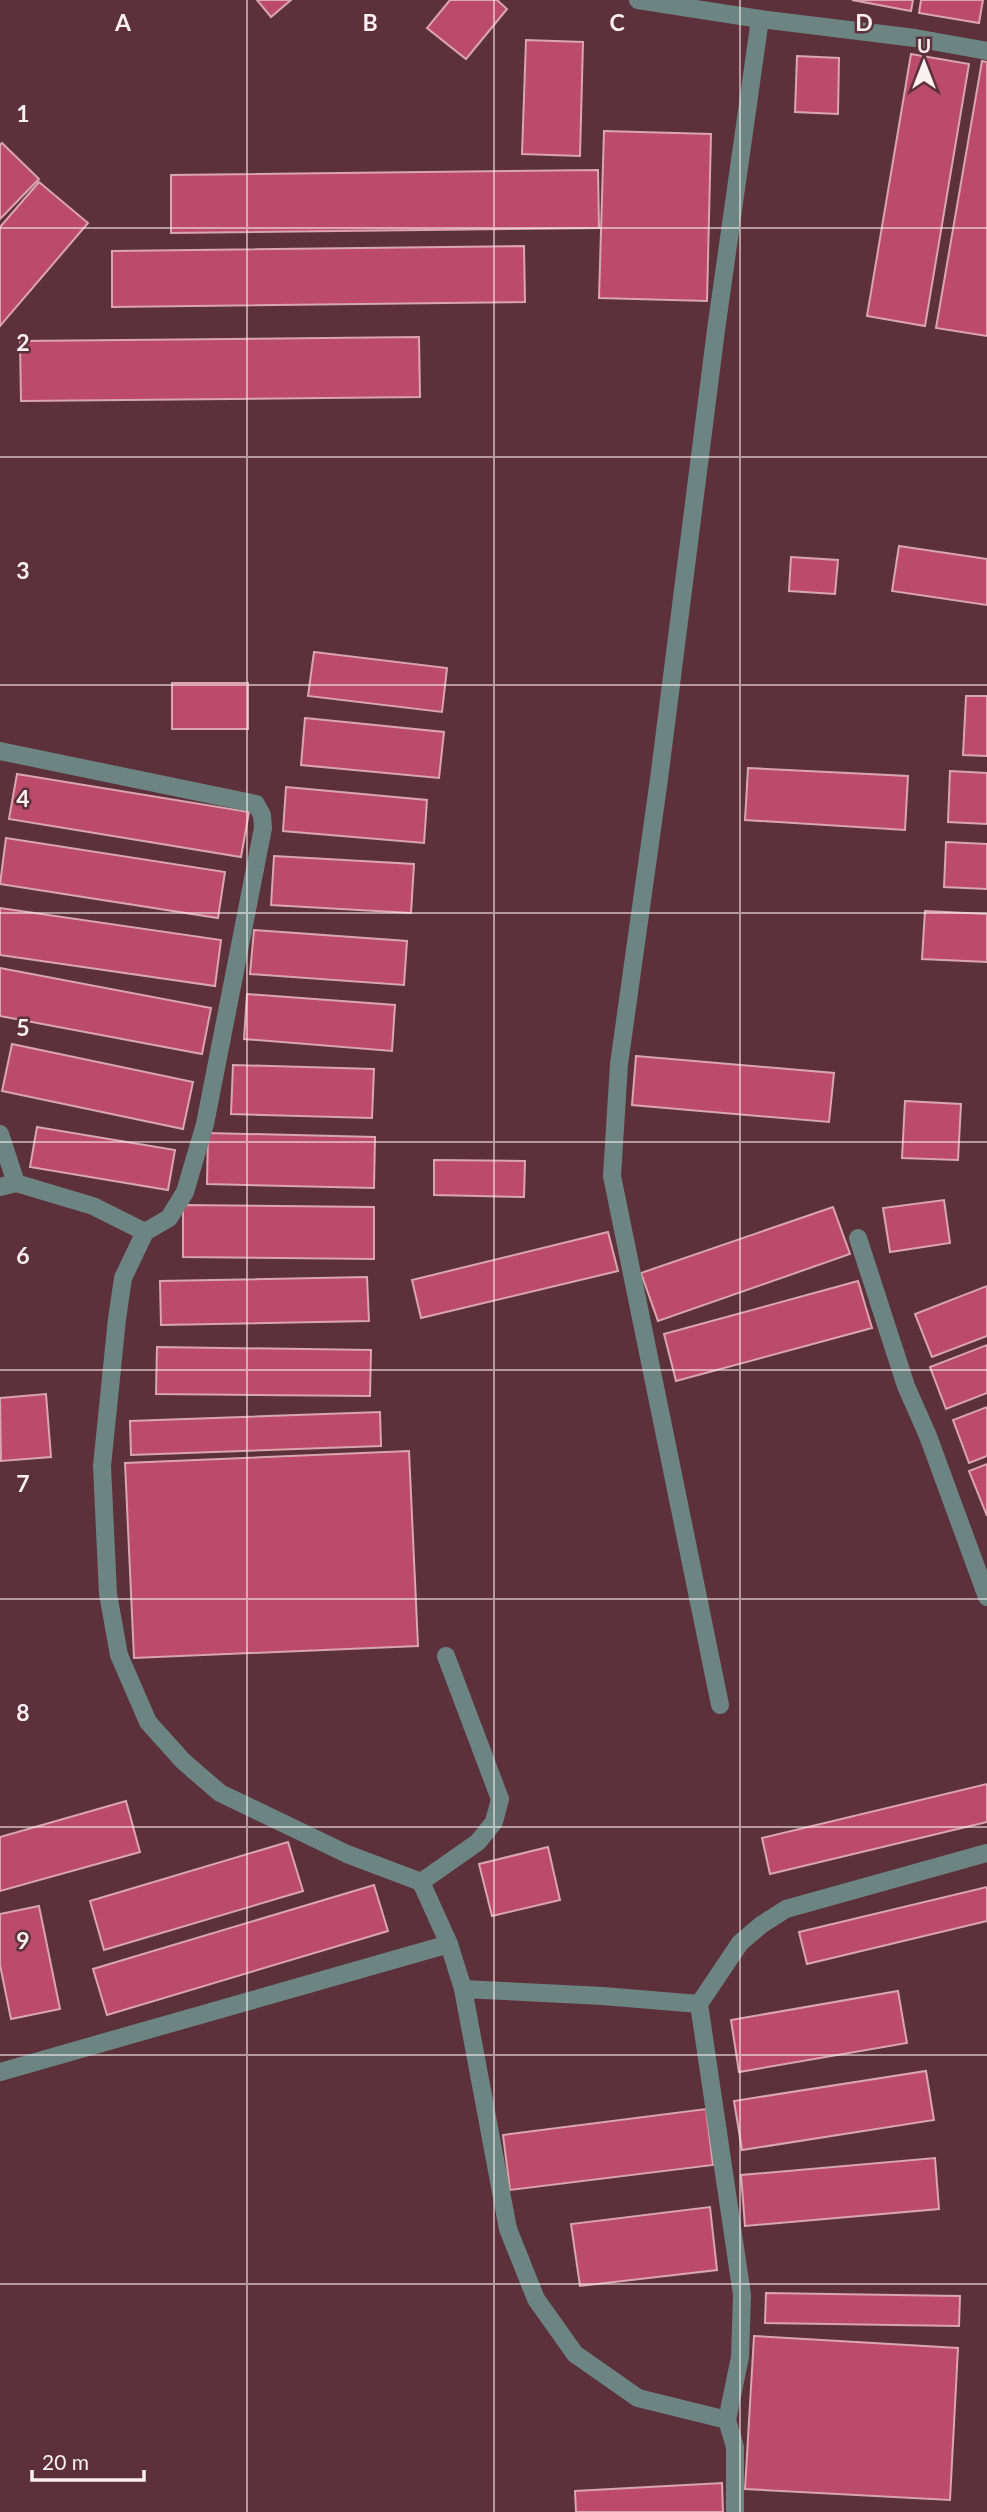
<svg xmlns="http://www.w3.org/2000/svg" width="987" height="2512" font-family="Lato,sans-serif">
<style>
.building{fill:#bb4b68;stroke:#daa5ae;stroke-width:2}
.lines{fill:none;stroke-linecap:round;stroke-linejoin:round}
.minor{stroke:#6c8582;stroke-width:18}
.grid{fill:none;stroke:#fcf0f2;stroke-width:2;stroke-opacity:0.55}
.grid-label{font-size:23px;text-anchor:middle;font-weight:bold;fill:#fcf0f2;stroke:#5d313b;stroke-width:5;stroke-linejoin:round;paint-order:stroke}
</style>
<rect width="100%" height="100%" fill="#5d313b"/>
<g class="building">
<path d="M257,0H291L271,17Z"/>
<path d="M450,0H497L507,9L466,59L427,28Z"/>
<path d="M852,0H913L911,11Z"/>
<path d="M921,0H983L979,23L919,13Z"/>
<path d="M526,40L583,42L580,156L522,154Z"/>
<path d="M911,54L969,64L925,326L867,316Z"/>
<path d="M797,56L839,58L838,114L795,112Z"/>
<path d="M982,61L987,62V336L936,328Z"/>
<path d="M604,131L711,134L707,301L599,298Z"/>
<path d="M2,143L39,179L0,219V145Z"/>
<path d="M598,170L599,228L171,233V175Z"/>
<path d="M39,182L88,223L0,326V227Z"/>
<path d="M524,246L525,302L112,307V251Z"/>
<path d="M419,337L420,397L21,401L20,341Z"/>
<path d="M899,546L987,559V605L892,591Z"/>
<path d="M791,557L838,560L835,594L789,591Z"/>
<path d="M314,652L447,668L442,712L308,696Z"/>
<rect x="172" y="683" width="76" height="46"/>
<path d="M966,696H987V756L963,755Z"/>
<path d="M305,718L444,732L439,778L301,765Z"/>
<path d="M748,768L908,776L905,830L745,820Z"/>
<path d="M950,771L987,773V824L948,822Z"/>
<path d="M17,774L249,812L241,857L9,819Z"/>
<path d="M286,787L427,800L424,843L283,831Z"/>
<path d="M6,838L225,872L218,918L0,884Z"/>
<path d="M946,842L987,844V889L944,887Z"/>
<path d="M274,856L414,864L411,913L271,905Z"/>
<path d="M0,908L221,940L215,986L0,955Z"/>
<path d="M925,911L987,914V962L922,959Z"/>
<path d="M254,930L407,941L404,985L250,974Z"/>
<path d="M0,968L211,1008L202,1054L0,1016Z"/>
<path d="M247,994L395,1005L392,1051L244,1039Z"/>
<path d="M12,1044L193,1082L183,1129L2,1091Z"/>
<path d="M636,1056L834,1073L829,1122L632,1105Z"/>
<path d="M233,1065L374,1069L372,1118L231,1114Z"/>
<path d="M905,1101L961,1104L958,1160L902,1158Z"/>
<path d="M37,1127L175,1150L168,1190L30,1167Z"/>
<path d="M208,1133L375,1137L374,1188L207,1184Z"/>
<path d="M434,1160L525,1161L524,1197L434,1195Z"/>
<path d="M944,1200L950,1243L890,1252L883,1208Z"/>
<path d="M183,1205L374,1207V1259L183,1257Z"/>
<path d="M833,1207L850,1254L658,1321L641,1273Z"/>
<path d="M608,1232L618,1271L421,1318L412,1280Z"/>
<path d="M367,1277L369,1321L161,1325L160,1281Z"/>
<path d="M858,1281L872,1328L676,1381L664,1334Z"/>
<path d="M987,1286V1336L932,1357L915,1314Z"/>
<path d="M987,1345V1393L946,1409L930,1367Z"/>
<path d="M157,1347L371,1350L370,1396L156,1394Z"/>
<path d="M46,1394L51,1457L1,1461L0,1398Z"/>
<path d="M987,1407V1456L969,1463L953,1420Z"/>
<path d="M380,1412L381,1446L131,1455L130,1421Z"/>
<path d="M409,1451L418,1646L134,1658L125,1463Z"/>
<path d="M987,1464V1516L969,1471Z"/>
<path d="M987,1784V1822L770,1874L762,1838Z"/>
<path d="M126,1801L140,1852L0,1891V1837Z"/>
<path d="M288,1842L303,1891L104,1950L90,1901Z"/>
<path d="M548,1847L560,1900L492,1916L479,1864Z"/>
<path d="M374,1885L388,1931L107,2015L93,1969Z"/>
<path d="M987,1887V1921L807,1964L799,1932Z"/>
<path d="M39,1906L60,2009L11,2019L0,1965V1914Z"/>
<path d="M898,1991L907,2043L739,2072L731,2020Z"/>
<path d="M926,2071L934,2120L742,2150L734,2101Z"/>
<path d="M706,2109L713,2165L510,2190L503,2135Z"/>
<path d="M935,2158L939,2209L745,2226L741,2175Z"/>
<path d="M710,2207L717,2270L580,2286L571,2224Z"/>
<path d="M766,2293L960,2296L959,2326L765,2323Z"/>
<path d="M754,2336L958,2348L950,2500L745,2489Z"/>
<path d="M722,2483L723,2512H576L575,2491Z"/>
</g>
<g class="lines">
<g class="minor">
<path d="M638,0L760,19L915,38L987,51"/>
<path d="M0,751L256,804L262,815L263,828L205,1124L185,1192L169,1218L145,1232L123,1278L117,1319L102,1466L108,1594L119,1655L148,1722L183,1761L220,1793L347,1854L421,1882L449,1944"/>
<path d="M0,1134L16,1183L0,1187"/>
<path d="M16,1183L93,1206L145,1232"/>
<path d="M858,1238L906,1386L928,1436L987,1597"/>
<path d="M720,1705L612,1176L619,1064L659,779L716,330L760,19"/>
<path d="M421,1882L478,1842L494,1822L500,1799L446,1656"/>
<path d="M463,1989L603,1996L699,2004L740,1943L761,1925L786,1909L987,1853"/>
<path d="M699,2004L742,2295L740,2357L727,2420"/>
<path d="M0,2072L449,1944L463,1989L508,2229L536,2299L575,2354L638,2398L727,2420L735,2447V2512"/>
</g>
</g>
<path class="grid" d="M247,0V2512M494,0V2512M740,0V2512M0,228H987M0,457H987M0,685H987M0,913H987M0,1142H987M0,1370H987M0,1599H987M0,1827H987M0,2055H987M0,2284H987"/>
<g class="grid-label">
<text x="123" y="31">A</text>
<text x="370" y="31">B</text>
<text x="617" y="31">C</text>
<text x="864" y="31">D</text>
<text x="23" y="122">1</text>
<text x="23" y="351">2</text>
<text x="23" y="579">3</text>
<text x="23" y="807">4</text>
<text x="23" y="1036">5</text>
<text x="23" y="1264">6</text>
<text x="23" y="1492">7</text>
<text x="23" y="1721">8</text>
<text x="23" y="1949">9</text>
</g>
<g transform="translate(924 63)" stroke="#5d313b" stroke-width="5" paint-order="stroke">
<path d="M0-5L12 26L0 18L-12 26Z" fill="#fcf0f2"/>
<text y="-10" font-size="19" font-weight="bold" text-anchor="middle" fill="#fcf0f2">U</text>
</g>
<path d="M32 2470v10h112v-10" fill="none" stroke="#fcf0f2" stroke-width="3.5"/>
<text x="42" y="2470" font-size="21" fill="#fcf0f2" stroke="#5d313b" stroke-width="5" paint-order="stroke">20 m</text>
</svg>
